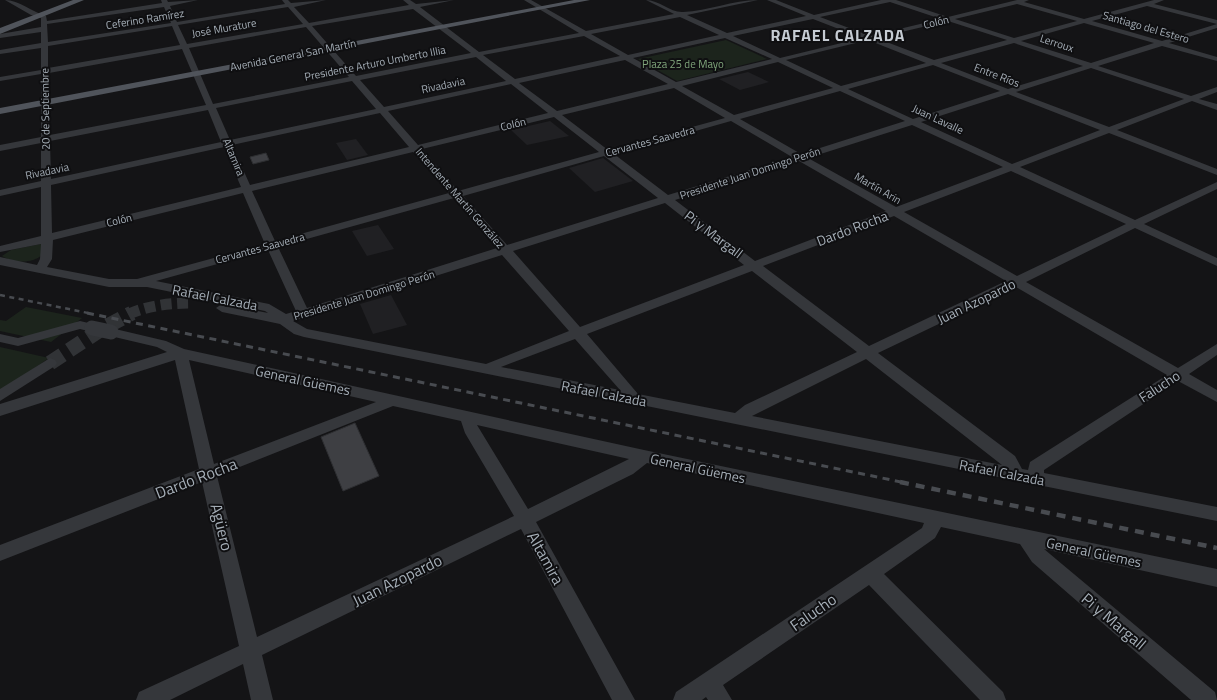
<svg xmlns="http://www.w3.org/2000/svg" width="1217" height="700" font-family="'Titillium Web',sans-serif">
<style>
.built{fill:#202023}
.green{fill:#1c241c}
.building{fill:#3e3f43;stroke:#2e2f32}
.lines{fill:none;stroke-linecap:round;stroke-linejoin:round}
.minor-tunnel-far1{stroke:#313336;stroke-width:11;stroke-dasharray:11 5.5;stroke-linecap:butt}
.minor-tunnel{stroke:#313336;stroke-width:15;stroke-dasharray:15 8;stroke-linecap:butt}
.minor{fill:#35373b;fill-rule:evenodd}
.major{fill:#50545b;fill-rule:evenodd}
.rail-far2{stroke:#484b50;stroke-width:2.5;stroke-dasharray:5 4.5;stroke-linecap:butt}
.rail-far1{stroke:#484b50;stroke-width:3;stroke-dasharray:7 5.5;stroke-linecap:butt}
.rail{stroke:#484b50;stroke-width:4.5;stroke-dasharray:9 7;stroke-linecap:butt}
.minor-bridge{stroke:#35373b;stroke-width:15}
.labels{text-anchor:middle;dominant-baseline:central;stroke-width:4;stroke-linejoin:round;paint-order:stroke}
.far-street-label{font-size:11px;fill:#a5aeb7;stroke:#0f0f11}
.far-park-label{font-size:11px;fill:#7fa47a;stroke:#0f0f11}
.street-label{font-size:14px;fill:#a5aeb7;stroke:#0f0f11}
.far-district-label{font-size:16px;font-weight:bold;letter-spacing:1px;fill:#c6ccd3;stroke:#0f0f11}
.near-street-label{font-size:16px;fill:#a5aeb7;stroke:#0f0f11}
</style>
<rect width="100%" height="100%" fill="#141416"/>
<g class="built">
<path d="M748,72L769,82L740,90L719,79Z"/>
<path d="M550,121L569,136L527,145L511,130Z"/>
<path d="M356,139L368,155L347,160L336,143Z"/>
<path d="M603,158L633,181L595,192L569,168Z"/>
<path d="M378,225L394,249L367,256L352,231Z"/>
<path d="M391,295L407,325L373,334L360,304Z"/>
</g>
<g class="green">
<path d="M726,40L767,59L677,81L638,59Z"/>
<path d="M41,244L42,255C32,264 13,263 2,256L11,250Z"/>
<path d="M26,307L82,318L51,342L0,331V320L6,321Z"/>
<path d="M0,347L49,358L0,392Z"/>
</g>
<g class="building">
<path d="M266,153L269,160L253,164L250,157Z"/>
<path d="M355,423L379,476L343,491L321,437Z"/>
</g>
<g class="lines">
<path class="minor-tunnel-far1" d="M129,314C150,305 171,303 193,303"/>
<path class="minor-tunnel" d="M50,363L100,330L132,313"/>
<g class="minor">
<path d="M5,0C19,0 32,12 46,16L47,21L162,3L161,0H167L168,2L198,0L170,6L177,22L285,4L282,0H288L291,3L326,0L294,7L309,23L409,5L403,0H410L416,4L454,0L420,7L479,52L579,33L524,0H531L586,31L674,14L646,0C659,0 671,13 683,12C708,11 733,0 758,0L687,15L727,33L806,16L767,0H776L814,15L881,0H896L948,17L1017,0H1029L1024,2L1084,19L1154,0H1164L1154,4L1217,20V24L1147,6L1092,21L1162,41L1217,24V28L1169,43L1217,57V61L1162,46L1098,66L1191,96L1217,87V92L1199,99L1217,104V110L1192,101L1117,130L1217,169V175L1109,133L1020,167L1135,220L1217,182V189L1144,224L1217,258V266L1135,228L1026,282L1178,368L1217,344V355L1189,374L1217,390V402L1178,381L1044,470V473L1217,507V521L304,337L294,334L280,324L222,312L216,308L222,304L268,313L265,311L147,287H109L0,265V257L37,265L40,259L41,244L0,252V246L41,236V187L0,196V190L41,181V143L0,151V145L41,137V74L0,81V77L41,70V48L0,54V50L41,43V32L0,38V34L41,27V18L31,15ZM890,2L941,19L870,36L820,17ZM1017,4L1077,21L1014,38L955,19ZM164,7L171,23L48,42L47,24ZM288,7L303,24L187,44L178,25ZM413,9L471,53L356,76L312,26ZM680,17L719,35L628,55L591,34ZM813,19L862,38L780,58L733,36ZM948,21L1007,40L934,60L876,38ZM1084,23L1154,43L1091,63L1021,41ZM172,26L180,45L48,68V46ZM306,27L349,77L213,104L189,48ZM584,36L620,56L515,79L483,55ZM725,38L772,59L676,82L633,58ZM868,40L926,63L841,86L786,60ZM1014,43L1083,66L1008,89L941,63ZM182,49L206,105L50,135L49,73ZM476,57L506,81L384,107L360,80ZM625,60L668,84L557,111L519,83ZM778,62L833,88L734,115L682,86ZM933,65L1000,91L913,119L848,89ZM1091,68L1184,99L1109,127L1016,92ZM352,81L376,109L230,140L216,108ZM511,84L548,113L418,145L388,111ZM674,88L725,118L608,150L562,115ZM840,91L905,121L801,154L740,119ZM1008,94L1100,130L1012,164L921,122ZM208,110L221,142L51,179L50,141ZM380,113L409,147L250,185L232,145ZM554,117L599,152L458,191L422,149ZM731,121L792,157L668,195L614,154ZM912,125L1003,167L896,207L808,158ZM224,147L241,187L52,233L51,185ZM413,152L449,193L275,241L252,191ZM604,156L658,198L507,245L463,196ZM799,161L886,211L755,261L675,200ZM1011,171L1126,224L1017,276L904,212ZM243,193L265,244L137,279H109L47,267L52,259L53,240ZM454,198L497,248L307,308L278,247ZM665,203L744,265L580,327L513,251ZM894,216L1006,281L869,346L763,266ZM268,250L296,311L286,314L269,304L156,281ZM502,255L569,331L486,364L307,329L293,321ZM752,271L857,352L745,405L735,413L638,394L587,334ZM1016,287L1167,375L1030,462L1028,470L1022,469L1015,456L878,353ZM575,339L620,390L501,367ZM866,359L1002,465L752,416Z"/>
<path d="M80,321L97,325L99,328L92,332L80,329L18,346L0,342V334L18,338Z"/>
<path d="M111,328L166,341L184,349L644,450L1217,569V587L1044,549L1215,692L1217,700H1191L1032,562L1020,544L941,527L935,538L884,574L1003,692L1006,700H980L869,585L723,685L732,700H708L706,697L702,700H673L676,692L922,528L924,523L647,463L633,474L536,522L635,700H612L521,529L262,655L273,700H251L243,664L170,700H136L139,692L239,646L202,482L0,561V545L199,469L175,360L0,416V404L167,352L157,347L106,335L104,332L106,329ZM189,360L376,402L214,464ZM393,406L461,421L465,433L514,516L257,637L217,476ZM477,425L629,459L528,509Z"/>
<path d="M50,358L55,360L57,363L55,366L0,401V389Z"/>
</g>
<g class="major">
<path d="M73,0H84L0,34V28Z"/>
<path d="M574,0H590L0,114V108Z"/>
</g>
<path class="rail-far2" d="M0,295L93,314"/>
<path class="rail-far1" d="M87,313L906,483"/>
<path class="rail" d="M900,482L1217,548"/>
<path class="minor-bridge" d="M92,328L111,332"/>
</g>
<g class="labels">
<g class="far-street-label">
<text transform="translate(145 19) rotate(-9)">Ceferino Ramírez</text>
<text transform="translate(936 22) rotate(-14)">Colón</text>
<text transform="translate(1146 27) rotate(16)">Santiago del Estero</text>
<text transform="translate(224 28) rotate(-10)">José Murature</text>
<text transform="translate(1057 43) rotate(18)">Lerroux</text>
<text transform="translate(293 55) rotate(-11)">Avenida General San Martín</text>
<text transform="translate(375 63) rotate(-11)">Presidente Arturo Umberto Illia</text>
<text transform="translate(997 75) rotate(21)">Entre Ríos</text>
<text transform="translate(443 85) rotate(-12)">Rivadavia</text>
<text transform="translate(45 109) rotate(-91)">20 de Septiembre</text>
<text transform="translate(938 119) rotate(25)">Juan Lavalle</text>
<text transform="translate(513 124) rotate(-14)">Colón</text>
<text transform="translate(650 141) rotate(-15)">Cervantes Saavedra</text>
<text transform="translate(234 157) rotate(67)">Altamira</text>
<text transform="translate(47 171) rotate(-12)">Rivadavia</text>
<text transform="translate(750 173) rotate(-18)">Presidente Juan Domingo Perón</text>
<text transform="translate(878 188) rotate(30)">Martín Arin</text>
<text transform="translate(460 198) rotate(49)">Intendente Martín González</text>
<text transform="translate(119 220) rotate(-14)">Colón</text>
<text transform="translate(260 248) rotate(-15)">Cervantes Saavedra</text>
<text transform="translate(364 295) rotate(-17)">Presidente Juan Domingo Perón</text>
</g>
<g class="far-park-label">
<text x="683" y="64">Plaza 25 de Mayo</text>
</g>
<g class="street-label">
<text transform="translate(852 228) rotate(-21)">Dardo Rocha</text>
<text transform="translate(714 234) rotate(37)">Pi y Margall</text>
<text transform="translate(215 297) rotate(11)">Rafael Calzada</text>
<text transform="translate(976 301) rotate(-26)">Juan Azopardo</text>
<text transform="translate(303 380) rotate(12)">General Güemes</text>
<text transform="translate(1159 386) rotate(-33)">Falucho</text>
<text transform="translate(604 393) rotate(11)">Rafael Calzada</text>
<text transform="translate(698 468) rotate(12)">General Güemes</text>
<text transform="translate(1002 472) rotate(11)">Rafael Calzada</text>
<text transform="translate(1094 552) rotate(12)">General Güemes</text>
</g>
<g class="far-district-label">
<text x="838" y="35">RAFAEL CALZADA</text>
</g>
<g class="near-street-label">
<text transform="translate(196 478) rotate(-21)">Dardo Rocha</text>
<text transform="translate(222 527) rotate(76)">Agüero</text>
<text transform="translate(546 558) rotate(61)">Altamira</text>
<text transform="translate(397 580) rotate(-26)">Juan Azopardo</text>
<text transform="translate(813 612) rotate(-35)">Falucho</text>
<text transform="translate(1114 621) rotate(40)">Pi y Margall</text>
</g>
</g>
</svg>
